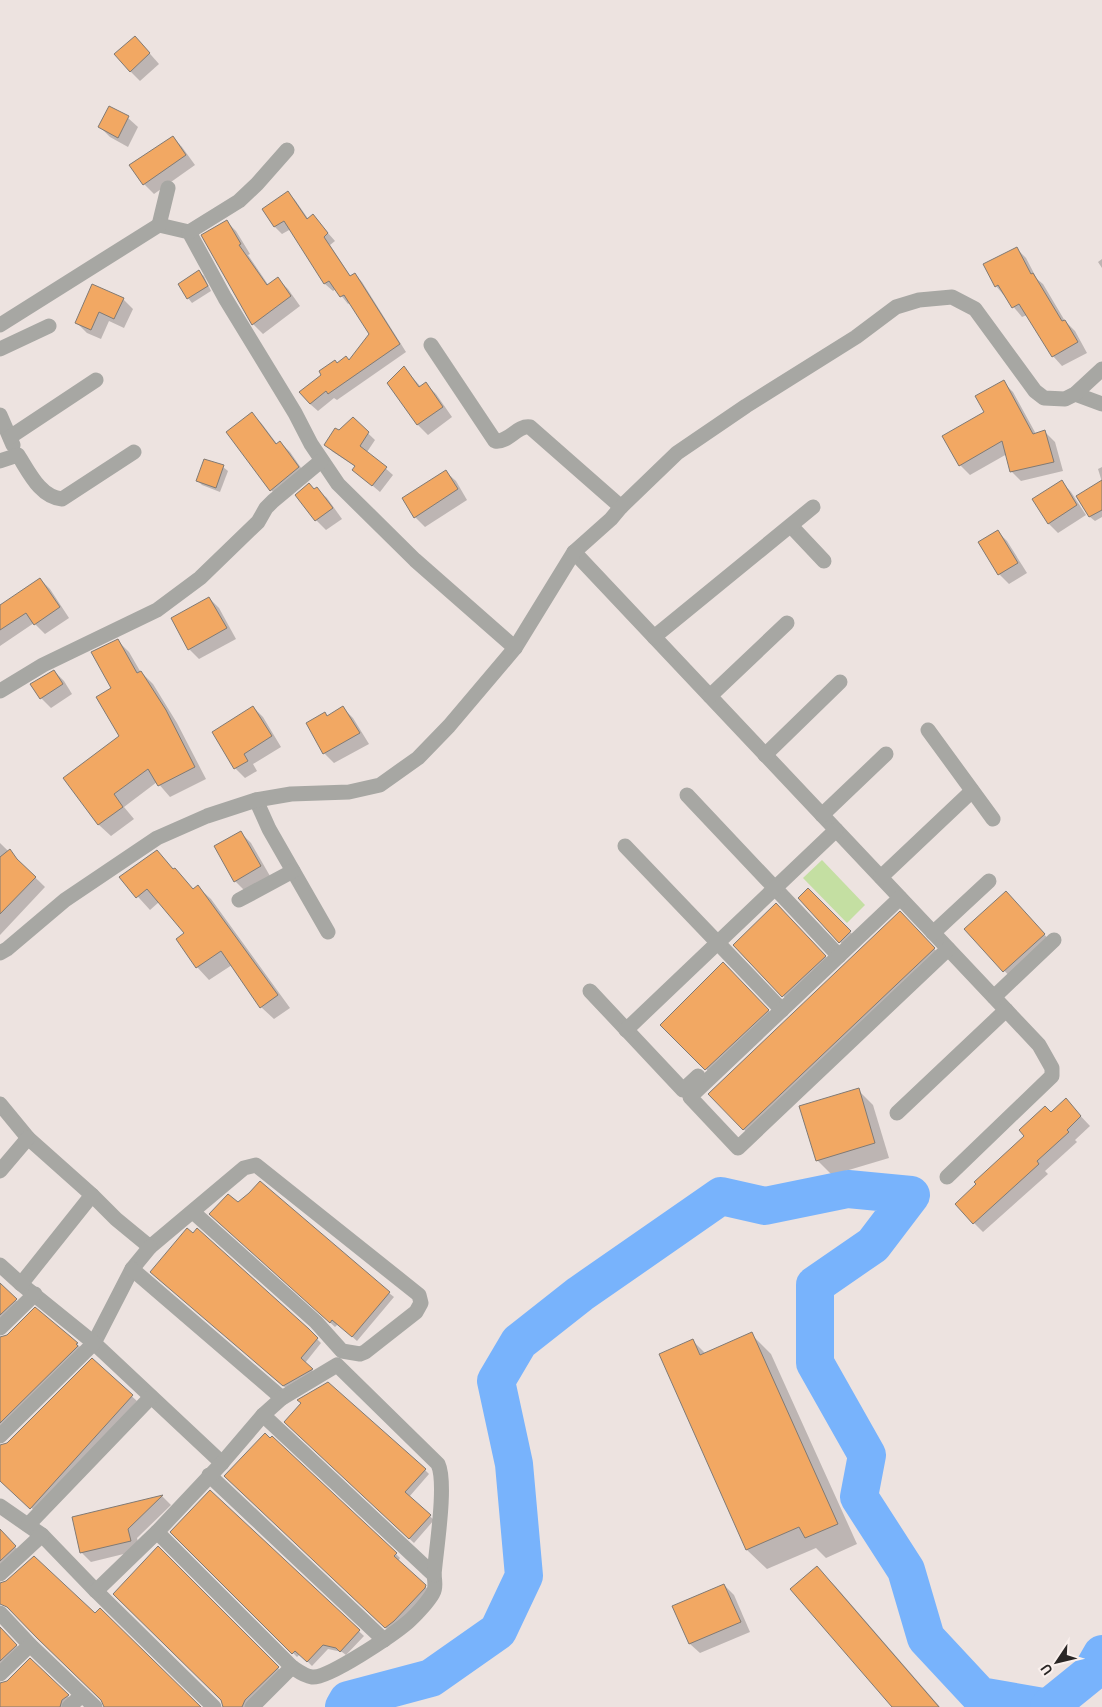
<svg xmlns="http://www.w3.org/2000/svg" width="1102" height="1707" font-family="'Space Grotesk',sans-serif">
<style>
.green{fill:#c4dfa2}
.shadow{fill:#0003}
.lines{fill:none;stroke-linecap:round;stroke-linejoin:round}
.river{stroke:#78b3fc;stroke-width:38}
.building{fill:#f2a863;stroke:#817a74}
.minor{stroke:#a7a7a3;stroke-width:15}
</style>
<rect width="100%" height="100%" fill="#ede3e0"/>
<path class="green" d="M822,860L865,905L847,923L803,878Z"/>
<g class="shadow">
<path d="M144,47L159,64L140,81L130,71Z"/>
<path d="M128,118L138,127L128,147L110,137L100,127Z"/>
<path d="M173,137L182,147L195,165L154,194L144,184Z"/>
<path d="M288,193L295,200L309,220L320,224L335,241L330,245L351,277L355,274L362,282L406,352L337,400L334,398L318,411L310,404L323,375L338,364L350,362L371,334L350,303L348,304L336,289L333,291L325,284L291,229L282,234L275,227L263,209Z"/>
<path d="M226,221L236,231L250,254L248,255L269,286L278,279L288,289L300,306L263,334L253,324L203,236Z"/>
<path d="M1016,248L1026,258L1037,279L1043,284L1065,321L1075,331L1087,353L1062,366L1053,356L1027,315L1022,317L996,286Z"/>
<path d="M1102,259V268L1098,262Z"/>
<path d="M199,272L204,276L211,291L192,303L188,298Z"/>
<path d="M123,299L133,309L124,328L109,321L101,339L87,333L77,323Z"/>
<path d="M404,368L421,387L426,384L436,394L452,417L428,435L418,425L389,383Z"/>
<path d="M1003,382L1013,392L1036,434L1045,432L1055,442L1063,471L1021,481L1011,471L1007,454L970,475L960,465L985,412Z"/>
<path d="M252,414L262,424L277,444L280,442L290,452L308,478L281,500L271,490L228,433Z"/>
<path d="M353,419L375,440L367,452L393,475L380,492L354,470L356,467L333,452L326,445Z"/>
<path d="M223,467L228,471L220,492L202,485L198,481Z"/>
<path d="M1102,467V482L1098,469Z"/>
<path d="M446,472L456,481L467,500L425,527L415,517Z"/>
<path d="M1062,482L1071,492L1086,515L1058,533L1048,523Z"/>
<path d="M317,489L327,498L342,519L326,530L316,520L297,495Z"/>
<path d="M1078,496L1102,504V517L1095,521L1090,517Z"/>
<path d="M997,531L1007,541L1027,573L1009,584L999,574L979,542Z"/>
<path d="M40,579L50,589L69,618L45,634L34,623L0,646V607Z"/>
<path d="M209,598L219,608L236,639L199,659L189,649Z"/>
<path d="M118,641L129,652L140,671L153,684L177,723L206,779L170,797L157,782L124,807L134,819L111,836L99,825L64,778L120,736L113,689Z"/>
<path d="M54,671L64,681L72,694L51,708L41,698L32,684Z"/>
<path d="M253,707L263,717L281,747L253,764L257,771L245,778L235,768Z"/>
<path d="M343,708L353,718L369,744L334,763L324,753L325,713L328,717Z"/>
<path d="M241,833L251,843L270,876L245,891L235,881Z"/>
<path d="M0,843L45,887L0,935Z"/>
<path d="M156,851L194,890L198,887L211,899L290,1008L274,1019L261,1007L232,965L209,980L197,967L186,934L159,902L150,910L120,877Z"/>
<path d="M808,889L858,940L848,949L840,942Z"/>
<path d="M1014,901L1052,943L1012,979L966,929Z"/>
<path d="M776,904L832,963L790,1003L735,945Z"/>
<path d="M908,921L942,957L752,1138L710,1094Z"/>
<path d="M723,964L776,1018L714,1077L662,1025Z"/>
<path d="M858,1090L873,1105L889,1158L832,1175L817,1160Z"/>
<path d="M1075,1110L1090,1126L1075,1140L1077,1142L1045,1171L1048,1174L983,1232L974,1223L978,1184L1051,1114Z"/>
<path d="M238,1204L389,1293L394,1297L357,1341L338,1324L335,1327L215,1218Z"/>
<path d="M156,1276L308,1330L321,1343L305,1363L316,1374L288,1390Z"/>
<path d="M0,1285L20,1304L0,1324Z"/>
<path d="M751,1334L771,1354L857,1544L826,1558L816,1548L767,1569L747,1550L693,1341L706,1354Z"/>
<path d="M0,1338L77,1344L81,1348L0,1432Z"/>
<path d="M92,1360L137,1401L36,1512L0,1480V1446L7,1444Z"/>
<path d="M286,1422L425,1470L429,1474L409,1497L434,1520L414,1543Z"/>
<path d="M226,1476L396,1554L400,1558L398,1561L430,1591L390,1632Z"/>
<path d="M210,1491L364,1636L346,1655L342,1652L328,1649L312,1666L300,1654L297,1657L172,1532Z"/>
<path d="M162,1496L171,1505L137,1538L140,1550L91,1562L82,1553L73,1518Z"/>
<path d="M0,1531L20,1552L0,1571Z"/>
<path d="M158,1548L282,1672L249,1707H224Z"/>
<path d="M816,1567L836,1587L940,1707H893Z"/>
<path d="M724,1585L734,1595L750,1632L700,1653L690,1644L674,1606Z"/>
<path d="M0,1627L21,1650L0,1671Z"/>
<path d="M30,1660L72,1700L66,1707H0V1684L7,1682Z"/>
</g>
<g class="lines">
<g class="river">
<path d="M344,1707L348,1700L431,1678L498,1631L524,1576L514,1464L496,1381L519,1342L580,1294L721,1196L765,1206L848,1189L911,1195L873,1245L815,1285V1363L867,1455L859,1497L906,1570L926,1638L980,1696L1043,1707"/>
<path d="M1049,1707L1091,1673L1102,1654"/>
</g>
</g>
<g class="building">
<path d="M135,36L150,53L130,72L114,54Z"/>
<path d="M109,106L129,116L118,138L98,127Z"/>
<path d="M173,136L186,155L143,185L129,165Z"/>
<path d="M288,191L307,219L313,214L328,233L324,237L350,276L355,273L400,344L328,394L326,391L310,404L299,392L321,375L319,371L335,360L337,363L346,356L349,360L369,334L344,295L340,297L329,281L324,284L284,221L274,227L262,209Z"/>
<path d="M227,220L241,244L239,245L267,285L278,277L291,296L252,325L201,235Z"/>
<path d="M1017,247L1031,274L1033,273L1062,321L1065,320L1078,342L1052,357L1019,304L1012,308L998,285L995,287L983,264Z"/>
<path d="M199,270L208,286L187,299L178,284Z"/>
<path d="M92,284L124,298L114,319L99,312L91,330L75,323Z"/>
<path d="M404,366L419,387L426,382L443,407L417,425L387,383Z"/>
<path d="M1004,380L1033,434L1045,430L1054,462L1010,472L1002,441L959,466L942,436L984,412L975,396Z"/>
<path d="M252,412L276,444L280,441L299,467L270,491L226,432Z"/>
<path d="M353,417L369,432L360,446L387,467L372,486L352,470L355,466L324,445L335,428L339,430Z"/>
<path d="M204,459L224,465L216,488L196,481Z"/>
<path d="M446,470L458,489L414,518L402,498Z"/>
<path d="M1062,480L1077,505L1048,524L1032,499Z"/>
<path d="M1102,480V510L1089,517L1076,496Z"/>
<path d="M309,483L314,489L317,487L333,508L315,521L295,495Z"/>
<path d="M998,530L1018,563L998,575L978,542Z"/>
<path d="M40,578L60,607L34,625L26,613L0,630V605Z"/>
<path d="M209,597L227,628L188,650L171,618Z"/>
<path d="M118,639L137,673L141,671L166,710L195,767L158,786L148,769L114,794L123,807L98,825L63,778L119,736L96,697L111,688L91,652Z"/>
<path d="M54,670L63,684L40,699L30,684Z"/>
<path d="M253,706L272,736L244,754L248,761L234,769L212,732Z"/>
<path d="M343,706L360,733L323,754L306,723L325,712L327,716Z"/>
<path d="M241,831L261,866L234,882L214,846Z"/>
<path d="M10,849L17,859L36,877L0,914V857Z"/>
<path d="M157,850L173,869L175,868L193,889L198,885L278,995L260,1008L221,951L196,968L176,939L184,933L147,889L136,898L119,877Z"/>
<path d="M808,888L851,931L839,943L798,898Z"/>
<path d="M1006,891L1045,934L1003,972L964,929Z"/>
<path d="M776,903L826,956L782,997L733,945Z"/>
<path d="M900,911L935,948L743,1130L708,1094Z"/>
<path d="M723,962L769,1010L705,1070L660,1025Z"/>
<path d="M859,1088L875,1143L816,1161L799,1106Z"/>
<path d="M1066,1098L1081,1116L1067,1130L1069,1132L1037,1161L1039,1164L973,1224L955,1204L976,1184L974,1182L1024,1136L1019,1130L1045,1106L1051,1112Z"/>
<path d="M260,1181L390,1292L352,1337L332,1320L330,1323L209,1214L228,1194L238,1202L249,1193Z"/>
<path d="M187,1228L193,1233L197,1228L309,1329L318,1338L301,1358L313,1369L283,1386L150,1272Z"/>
<path d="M0,1283L17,1299L0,1315Z"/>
<path d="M35,1307L71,1337L78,1343L76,1344L78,1346L0,1423V1337L7,1335Z"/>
<path d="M752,1332L838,1524L805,1538L799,1527L746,1550L659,1354L693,1339L700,1355Z"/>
<path d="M92,1358L133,1395L30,1509L0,1481V1445L7,1443Z"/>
<path d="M328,1382L426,1469L405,1492L431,1515L409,1539L284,1422L301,1403L297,1400Z"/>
<path d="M265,1433L270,1438L272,1436L397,1553L394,1556L426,1585L425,1588L394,1621L385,1628L224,1476Z"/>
<path d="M210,1490L360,1630L340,1652L336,1648L323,1645L307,1662L295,1651L292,1654L170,1532Z"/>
<path d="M163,1495L128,1529L131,1541L80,1553L72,1517Z"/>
<path d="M0,1529L16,1546L0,1561Z"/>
<path d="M158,1546L279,1667L245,1700L242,1707H223L221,1700L113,1594Z"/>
<path d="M34,1556L95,1613L100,1608L201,1707H104L101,1700L37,1638L7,1607L0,1604V1583L6,1581Z"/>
<path d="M817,1566L939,1707H892L790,1589Z"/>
<path d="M724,1584L741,1622L689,1644L672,1606Z"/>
<path d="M0,1627L17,1645L0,1661Z"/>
<path d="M30,1658L69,1695L62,1700L60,1707H0V1683L7,1681Z"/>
</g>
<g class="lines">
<g class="minor">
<path d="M168,188L159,225L189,232L225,298L295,413L311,444L338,484L415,560L515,648"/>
<path d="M189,232L239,201L257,184L287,150"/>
<path d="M0,325L159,225"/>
<path d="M431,345L495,441C509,443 517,425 530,427L621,507"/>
<path d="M0,349L49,326"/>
<path d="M1075,394L1102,404"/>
<path d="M0,415L13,445"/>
<path d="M10,437L96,380"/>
<path d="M0,461L18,455C29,472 40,497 62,499L134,452"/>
<path d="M791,526L824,561"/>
<path d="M574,552L1039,1045L1052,1068V1076L947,1177"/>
<path d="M654,637L813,507"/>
<path d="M0,691L43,665L157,610L200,578L258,522L266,508L273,501L321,461"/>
<path d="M710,696L787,623"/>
<path d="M928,730L993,819"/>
<path d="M765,755L840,682"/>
<path d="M687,795L839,956"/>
<path d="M256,800L269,829L328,932"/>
<path d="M822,815L886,754"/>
<path d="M625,846L782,1010"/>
<path d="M881,877L972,791"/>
<path d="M900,898L690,1097L738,1148L948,949"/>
<path d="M239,900L293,871"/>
<path d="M933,933L989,881"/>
<path d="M0,953L7,949L65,900L157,838L207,816L256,800L291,794L349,792L380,785L418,758L449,726L515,648L574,552L611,519L621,507L677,453L746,406L856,337L896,307L919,300L952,297L975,309L1035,391L1044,398L1065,399L1075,394L1102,369"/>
<path d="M590,991L683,1090L698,1076"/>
<path d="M994,997L1054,940"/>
<path d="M626,1030L836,830"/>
<path d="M0,1104L28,1138L92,1195L116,1219L150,1247L244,1168L256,1165L419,1295L421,1303L416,1312L365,1352L360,1354L342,1351L316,1322L193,1212"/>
<path d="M897,1113L1006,1010"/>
<path d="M0,1171L28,1138"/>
<path d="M150,1247L132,1269L94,1343L222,1463"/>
<path d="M0,1265L21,1284L94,1343L0,1436"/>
<path d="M132,1269L282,1398"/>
<path d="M21,1284L92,1195"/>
<path d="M0,1328L35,1294"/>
<path d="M209,1475L384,1640"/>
<path d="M0,1506L42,1535L96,1591L214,1707"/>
<path d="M28,1525L151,1397"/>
<path d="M157,1532L292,1667C298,1671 304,1676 312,1677C328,1679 394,1634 408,1622C415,1616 428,1602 433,1593C436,1588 435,1581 434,1575L263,1415"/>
<path d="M0,1574L42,1535"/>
<path d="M96,1591L157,1532L222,1463L263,1415L282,1398L337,1365L438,1464C447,1483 436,1550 434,1575"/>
<path d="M0,1613L30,1645L95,1707"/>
<path d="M0,1674L30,1645"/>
<path d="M69,1707L82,1695"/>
<path d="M252,1707L292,1667"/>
</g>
</g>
<g transform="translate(1057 1662) rotate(235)" stroke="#faf0ed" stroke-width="4" paint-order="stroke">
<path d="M0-4L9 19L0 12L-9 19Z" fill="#2a2625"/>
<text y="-8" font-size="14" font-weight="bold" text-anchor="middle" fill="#2a2625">U</text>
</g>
</svg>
